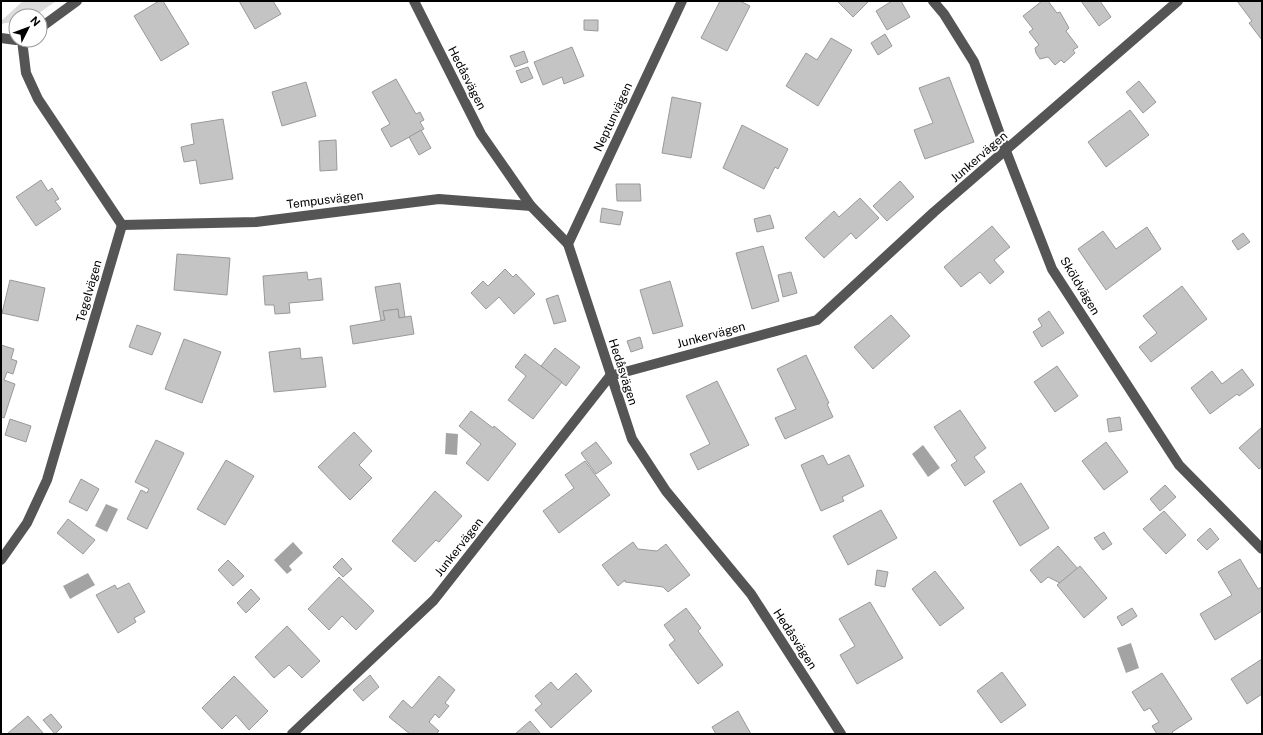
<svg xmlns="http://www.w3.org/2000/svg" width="1263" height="735" font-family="'Public Sans',sans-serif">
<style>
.green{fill:#dcdcdc}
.water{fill:#a3a3a3}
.building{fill:#c4c4c4;stroke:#999}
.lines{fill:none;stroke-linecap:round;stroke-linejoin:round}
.minor{stroke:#555;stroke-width:10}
.labels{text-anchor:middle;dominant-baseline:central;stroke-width:4;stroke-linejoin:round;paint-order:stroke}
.street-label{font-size:12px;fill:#000;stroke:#fff}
</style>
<rect width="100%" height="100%" fill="#fff"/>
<path class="green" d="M23,1H56L35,16H16V21L1,24V21Z"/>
<g class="water">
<path d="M446,433L458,434L457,455L445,454Z"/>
<path d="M923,445L940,468L928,477L912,454Z"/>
<path d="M106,504L118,509L107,532L95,526Z"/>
<path d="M293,542L303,553L289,566L292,570L287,574L274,560Z"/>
<path d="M88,573L95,585L70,599L63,586Z"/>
<path d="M1131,643L1139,668L1126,673L1117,648Z"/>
</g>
<g class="building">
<path d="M159,1H163L189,44L161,61L134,16Z"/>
<path d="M239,1H273L281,14L255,29Z"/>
<path d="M720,1H740L750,6L727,51L701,38Z"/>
<path d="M837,1H869L853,17Z"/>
<path d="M892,1H901L910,17L887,30L876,11Z"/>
<path d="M1042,1H1048L1057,13L1060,12L1069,28L1066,31L1078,47L1073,50L1075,53L1064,63L1061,60L1055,65L1048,57L1040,59L1036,53L1035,48L1039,45L1029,32L1033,29L1023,16Z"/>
<path d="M1081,1H1100L1111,17L1099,26Z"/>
<path d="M1237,1H1262V40L1249,23L1252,21Z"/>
<path d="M584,20H598V31L584,30Z"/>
<path d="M885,34L892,46L878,55L871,43Z"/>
<path d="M831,38L852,50L818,106L786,86L806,53L817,60Z"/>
<path d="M572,47L584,76L564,84L562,77L543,85L534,62Z"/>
<path d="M524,51L528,62L515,67L510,56Z"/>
<path d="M528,67L533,78L521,83L516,71Z"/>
<path d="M949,77L974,142L925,159L914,130L933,123L919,88Z"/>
<path d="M396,79L416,114L420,112L424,120L420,122L424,129L391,147L381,129L390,124L372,92Z"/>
<path d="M1139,81L1156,102L1143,113L1126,92Z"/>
<path d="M306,82L316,116L282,126L272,92Z"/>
<path d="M672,97L701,103L691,158L662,153Z"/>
<path d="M1130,110L1149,135L1106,167L1088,142Z"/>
<path d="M223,119L233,179L200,184L196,160L184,162L181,147L194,144L191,124Z"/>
<path d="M742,125L788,149L778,169L775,167L764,189L723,168Z"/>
<path d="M421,130L431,148L419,155L409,137Z"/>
<path d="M336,140L337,170L320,171L319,141Z"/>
<path d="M41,180L48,191L52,188L59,199L55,201L61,209L36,226L16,197Z"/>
<path d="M900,181L914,197L887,221L873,206Z"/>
<path d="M616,184H640L641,201H617Z"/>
<path d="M860,198L879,218L856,239L851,233L824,258L805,238L834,211L839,217Z"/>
<path d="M602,208L623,212L620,225L600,222Z"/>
<path d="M770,215L774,228L757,232L754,219Z"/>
<path d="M992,226L1010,247L994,260L1004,272L990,284L980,272L961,287L944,267Z"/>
<path d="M1147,227L1161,249L1106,290L1078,249L1103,231L1116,249Z"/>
<path d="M1243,233L1250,242L1238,250L1232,241Z"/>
<path d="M763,246L779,301L752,309L736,253Z"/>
<path d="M177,254L230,258L227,295L174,290Z"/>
<path d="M505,269L513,277L516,274L535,294L514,314L499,297L486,309L471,293L483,281L488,286Z"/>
<path d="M307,272L308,280L321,278L323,300L289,303L290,313L275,314L274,305H265L263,276Z"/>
<path d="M791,272L797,293L783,297L778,275Z"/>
<path d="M10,280L45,288L38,321L2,313Z"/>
<path d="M670,281L683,326L653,334L640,290Z"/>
<path d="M400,283L405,317L399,318L398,309L383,311L385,320L381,321L375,287Z"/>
<path d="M1182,286L1207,319L1151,362L1139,347L1157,333L1143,316Z"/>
<path d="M558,295L566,321L554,324L546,299Z"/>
<path d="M398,309L399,318L411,316L414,334L353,344L350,326L385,320L383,311Z"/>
<path d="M1049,311L1064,333L1042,347L1033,332L1042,326L1038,319Z"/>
<path d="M891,315L910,336L873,369L854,347Z"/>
<path d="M137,325L161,333L152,355L129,347Z"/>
<path d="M640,337L643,348L631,352L627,341Z"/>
<path d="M184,339L221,352L202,403L165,389Z"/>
<path d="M1,345L14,349L11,359L17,361L13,374L7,372L4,380L15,384L4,418L1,417Z"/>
<path d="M300,348L301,359L322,357L326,387L274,392L269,352Z"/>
<path d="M555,348L580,367L566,386L541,366Z"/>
<path d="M525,354L562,382L533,419L508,400L526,376L515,367Z"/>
<path d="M806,355L829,403L827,404L833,417L785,439L775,418L796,409L777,369Z"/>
<path d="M1057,366L1078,396L1055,412L1034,382Z"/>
<path d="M1242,369L1254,385L1239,396L1237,394L1210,414L1191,388L1212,371L1222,384Z"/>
<path d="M717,381L749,445L698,470L690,454L710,444L686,396Z"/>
<path d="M960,410L986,448L974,457L985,472L965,486L951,465L957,461L934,427Z"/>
<path d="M471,411L493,428L494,426L516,444L488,481L466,463L481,444L459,426Z"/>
<path d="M1120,417L1122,430L1109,432L1107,419Z"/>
<path d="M10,419L31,426L26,442L5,435Z"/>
<path d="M1262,427V467L1259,469L1239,448Z"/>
<path d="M354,432L372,451L359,465L372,478L350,500L318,467Z"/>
<path d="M156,440L184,453L147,529L127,519L141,490L147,493L149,489L135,482Z"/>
<path d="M596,442L612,463L596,474L581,453Z"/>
<path d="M1106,442L1128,472L1104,490L1082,461Z"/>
<path d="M823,455L828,465L849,455L864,486L842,497L844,501L821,511L801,465Z"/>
<path d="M226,460L254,476L225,525L197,509Z"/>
<path d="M585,461L610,495L559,533L543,511L574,488L565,475Z"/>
<path d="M81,479L99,489L87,511L69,502Z"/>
<path d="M1021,483L1049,528L1020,546L993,501Z"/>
<path d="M1165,485L1176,497L1160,511L1150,499Z"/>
<path d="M435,491L462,516L439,542L436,540L415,562L392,541Z"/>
<path d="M881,510L897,538L848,565L833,536Z"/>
<path d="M1164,511L1186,535L1166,554L1143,529Z"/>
<path d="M68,519L95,540L83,554L57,533Z"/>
<path d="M1210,528L1219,539L1207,550L1197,540Z"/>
<path d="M1104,532L1112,544L1103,550L1094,538Z"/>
<path d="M633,542L638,549L657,551L666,544L690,575L668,592L663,587L625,582V580L618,586L602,565Z"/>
<path d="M1058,546L1078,569L1060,583L1048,577L1041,583L1030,570Z"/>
<path d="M342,558L352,569L343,577L333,567Z"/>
<path d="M1240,559L1258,589L1262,587V611L1215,640L1200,614L1232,595L1218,572Z"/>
<path d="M228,560L244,576L233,586L218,570Z"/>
<path d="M1080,566L1107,598L1084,618L1057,585Z"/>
<path d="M877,570L888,572L885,587L875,585Z"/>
<path d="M935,571L964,608L940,626L912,589Z"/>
<path d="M339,577L374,611L356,630L342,616L329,630L308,609Z"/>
<path d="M129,583L145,612L134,618L136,622L118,633L96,595L115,585L117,589Z"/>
<path d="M251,589L260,599L246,613L237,603Z"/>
<path d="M870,602L903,658L857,684L840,655L855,646L839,619Z"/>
<path d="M686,608L701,628L698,631L723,665L698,684L669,645L675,640L664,625Z"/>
<path d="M1132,608L1137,616L1122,626L1117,617Z"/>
<path d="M287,626L320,661L302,678L289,665L274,678L255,657Z"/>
<path d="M1262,659V694L1247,704L1231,679Z"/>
<path d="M1002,672L1026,705L1001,723L977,691Z"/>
<path d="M576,673L592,691L551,728L535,710L542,704L535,696L551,682L558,690Z"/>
<path d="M1162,673L1192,719L1172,732L1174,734H1157L1152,726L1159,722L1150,708L1144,711L1132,692Z"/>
<path d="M370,675L379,687L363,701L353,690Z"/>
<path d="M234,676L268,711L249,730L236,715L222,729L202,708Z"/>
<path d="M439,676L455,690L445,703L449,706L439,718L435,714L429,722L439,731L436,734H410L389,717L403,700L412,708Z"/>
<path d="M738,711L751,734H716L712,727Z"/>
<path d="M51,714L62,727L55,734L43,720Z"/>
<path d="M28,716L44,734H7Z"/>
<path d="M530,721L541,734H515Z"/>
</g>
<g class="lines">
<g class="minor">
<path d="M414,1L481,134L531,206L568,244L632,439L666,491L751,594L841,734"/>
<path d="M933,1L944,14L974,62L1006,151L1052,269L1179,465L1262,549"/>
<path d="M40,28L77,1"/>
<path d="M1,38L16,40"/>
<path d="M22,40L26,73L38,99L122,225"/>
<path d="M122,225L256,222L439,199L531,206"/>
<path d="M568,244L682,1"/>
<path d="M1,560L27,523L47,480L122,225"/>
<path d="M292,734L434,600L610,376L817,320L934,212L1178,1"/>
</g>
</g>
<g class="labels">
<g class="street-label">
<text transform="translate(467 78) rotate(63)">Hedåsvägen</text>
<text transform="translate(613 117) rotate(-65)">Neptunvägen</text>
<text transform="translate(979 157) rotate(-41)">Junkervägen</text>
<text transform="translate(325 200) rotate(-7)">Tempusvägen</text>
<text transform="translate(1080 286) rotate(59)">Sköldvägen</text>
<text transform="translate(89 291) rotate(-74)">Tegelvägen</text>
<text transform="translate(711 335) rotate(-15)">Junkervägen</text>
<text transform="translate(623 372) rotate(72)">Hedåsvägen</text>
<text transform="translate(459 547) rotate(-52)">Junkervägen</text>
<text transform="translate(795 639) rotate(57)">Hedåsvägen</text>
</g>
</g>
<rect width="1263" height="735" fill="none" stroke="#000000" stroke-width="4"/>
<g transform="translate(28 28) rotate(48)"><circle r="19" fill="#ffffff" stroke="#999999"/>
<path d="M0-3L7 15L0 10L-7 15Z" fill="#000000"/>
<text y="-6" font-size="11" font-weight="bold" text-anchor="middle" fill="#000000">N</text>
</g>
</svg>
